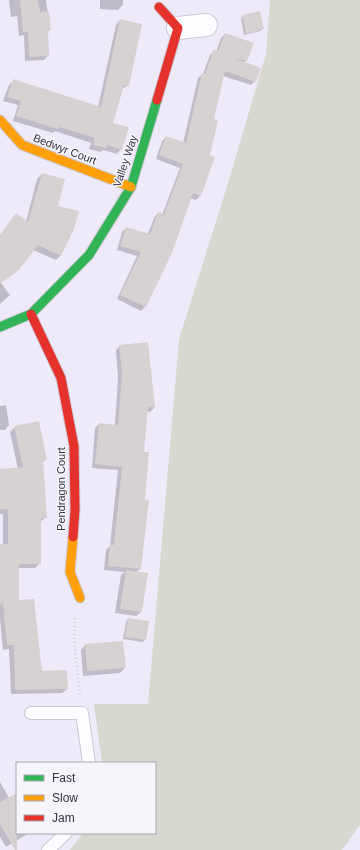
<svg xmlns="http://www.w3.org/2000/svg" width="360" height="850" font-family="Arial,sans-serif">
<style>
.green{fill:#d8d8d1}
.shadow{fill:#0003}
.building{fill:#d7d1d2}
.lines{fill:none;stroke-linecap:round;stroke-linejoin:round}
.lane-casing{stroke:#cbc7d4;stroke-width:14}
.street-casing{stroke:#cbc7d4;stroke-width:24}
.fast-casing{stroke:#cbc7d4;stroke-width:11}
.slow-casing{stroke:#cbc7d4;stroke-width:11}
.jam-casing{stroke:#cbc7d4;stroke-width:11}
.path{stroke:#d1ced4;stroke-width:2.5;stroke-dasharray:1 3;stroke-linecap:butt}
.lane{stroke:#fdfcfe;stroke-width:12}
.street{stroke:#fdfcfe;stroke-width:22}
.fast{stroke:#30b455;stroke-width:9}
.slow{stroke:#ff9f0a;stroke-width:9}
.jam{stroke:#e5322d;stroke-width:9}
.labels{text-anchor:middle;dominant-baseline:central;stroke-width:3;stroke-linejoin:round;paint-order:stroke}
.street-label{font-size:11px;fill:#36323f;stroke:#f7f5fc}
</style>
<rect width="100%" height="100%" fill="#efeaf9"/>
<path class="green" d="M270,0H360V825L342,850H70L83,833H155V763H102L94,704H148L179,339L225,193L266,54Z"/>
<g class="shadow">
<path d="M10,0H46L50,29L47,32L48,56L44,60L25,61L24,35L19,36L17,16L11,17L9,1Z"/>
<path d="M100,0H123V5L118,10L100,9Z"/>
<path d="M243,16L263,29L260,31L244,35L241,18Z"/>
<path d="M120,20L128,85L122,89L112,123L121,149L117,154L103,150L100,152L89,149L91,143L55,131L53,133L13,121L18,105L3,101L9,85L13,81L98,107L116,25Z"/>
<path d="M225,34L246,61L244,63L255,81L251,85L223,76L213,120L209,156L200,196L196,200L190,198L145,307L141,311L117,299L137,256L117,250L122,232L126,228L148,234L154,218L158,213L162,215L180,168L156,159L162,141L166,137L183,143L198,78L203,74L210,55L214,51L216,52L221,38Z"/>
<path d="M42,174L56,207L73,229L60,256L56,260L33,250L1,283L10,295L0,304V235L26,222L37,179Z"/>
<path d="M120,346L154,408L150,412L146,411L143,453L140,569L136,572L141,612L136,616L115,613L121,575L125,572L104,570L106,550L110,546L118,470L92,468L95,428L99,424L115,425L118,378L116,350Z"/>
<path d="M6,405L9,425L5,430H0V406Z"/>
<path d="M15,427L46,459L42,463L46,517L40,522V563L35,568H18V601L41,672L67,689L62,693L11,694L9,649L3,650L0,619V545H3V514H0V470L18,469L10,432Z"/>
<path d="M128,619L145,639L143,642L123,639L126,622Z"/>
<path d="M85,645L125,668L120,673L83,676L81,650Z"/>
<path d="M0,782L9,798L17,799V833H29L6,847L0,837Z"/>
</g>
<g class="building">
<path d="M20,0H38L40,12L49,11L51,29H48L49,56L29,57L28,32H23Z"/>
<path d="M260,11L264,29L246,34L242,15Z"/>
<path d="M120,19L142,24L129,86L124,85L113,123L129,127L122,150L107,145L106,148L93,145L95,138L59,127L58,129L16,116L21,101L7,97L13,79L101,107Z"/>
<path d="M225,33L254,43L247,61L234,58L261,68L256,82L225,71L214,119L218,120L210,155L215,157L201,196L193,193L172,253L146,307L120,295L141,252L120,246L126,227L150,234L158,212L164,214L183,164L159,155L166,136L186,143L202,73L205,74L214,49L218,51Z"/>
<path d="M42,173L65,179L58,206L79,211L74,229L61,256L38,245L19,270L0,284V235L16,213L28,222Z"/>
<path d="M148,342L155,408L148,407L144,452H149L145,500H149L141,569L108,566L110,544L114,545L122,467L95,464L99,423L118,425L122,373L119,345Z"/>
<path d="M39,421L47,460H43L47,518H41V564H19V600L34,599L42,671L67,670L68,689L15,690L14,645H7L3,604L0,605V544H8V509L0,510V469L23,467L14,426Z"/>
<path d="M126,570L148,573L142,612L120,609Z"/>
<path d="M128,618L149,621L146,640L125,637Z"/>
<path d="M123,641L126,668L87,671L85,644Z"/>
<path d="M17,793V850H15L0,824V802Z"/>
</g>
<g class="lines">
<g class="lane-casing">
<g id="lane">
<path d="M31,713H82L89,763"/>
<path d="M48,850L66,833"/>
</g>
</g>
<g class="street-casing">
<path id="street" d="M178,28L206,25"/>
</g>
<g class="fast-casing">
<path id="fast" d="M0,327L31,314L89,255L131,187L157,100"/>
</g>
<g class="slow-casing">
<g id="slow">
<path d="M0,120L22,145L131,187"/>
<path d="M73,537L70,572L80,598"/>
</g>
</g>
<g class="jam-casing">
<g id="jam">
<path d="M157,100L178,28L159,7"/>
<path d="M31,314L61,378L74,446L75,510L73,537"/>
</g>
</g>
<path class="path" d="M75,618L74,639L80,697"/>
<use href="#lane" class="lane"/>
<use href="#street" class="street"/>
<use href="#fast" class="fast"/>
<use href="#slow" class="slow"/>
<use href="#jam" class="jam"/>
</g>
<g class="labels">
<g class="street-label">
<text transform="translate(65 149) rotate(21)">Bedwyr Court</text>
<text transform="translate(125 161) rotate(-71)">Valley Way</text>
<text transform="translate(61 489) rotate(-90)">Pendragon Court</text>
</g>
</g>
<rect x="16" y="762" width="140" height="72" fill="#f7f5fc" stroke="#aaa7b0"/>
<rect x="24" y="775" width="20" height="6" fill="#30b455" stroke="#aaa7b0"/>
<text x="52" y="782" font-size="12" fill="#36323f">Fast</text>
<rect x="24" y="795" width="20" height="6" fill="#ff9f0a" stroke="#aaa7b0"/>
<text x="52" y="802" font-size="12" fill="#36323f">Slow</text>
<rect x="24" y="815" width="20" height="6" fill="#e5322d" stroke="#aaa7b0"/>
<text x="52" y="822" font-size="12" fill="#36323f">Jam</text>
</svg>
